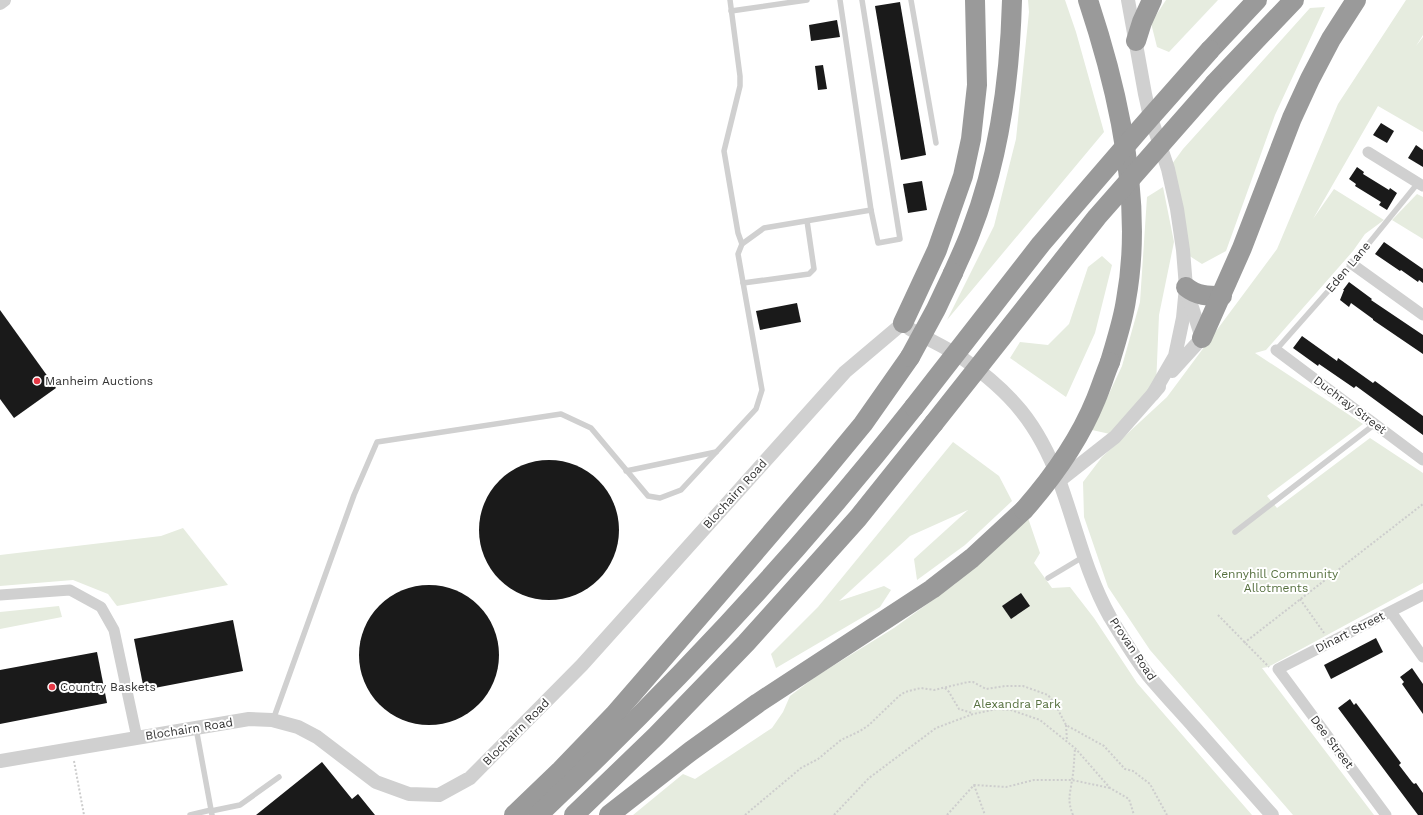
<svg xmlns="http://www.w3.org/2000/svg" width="1423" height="815" font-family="'Work Sans',sans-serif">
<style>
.green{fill:#e6ecdf}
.building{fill:#1a1a1a}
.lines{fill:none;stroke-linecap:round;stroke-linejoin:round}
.path{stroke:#cdcdcd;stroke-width:2;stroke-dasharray:2 2;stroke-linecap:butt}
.service{stroke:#d0d0d0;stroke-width:5.5}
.minor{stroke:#d0d0d0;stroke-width:11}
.tertiary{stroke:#d0d0d0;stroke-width:14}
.motorway{stroke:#9a9a9a;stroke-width:20}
.motorway-bridge{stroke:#9a9a9a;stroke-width:20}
.poi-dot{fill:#e63946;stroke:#fff;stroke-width:1.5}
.labels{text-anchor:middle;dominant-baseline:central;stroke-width:4;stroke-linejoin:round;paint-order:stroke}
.street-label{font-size:12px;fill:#333;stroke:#fff}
.poi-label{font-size:12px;fill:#333;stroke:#fff;text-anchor:start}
.park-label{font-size:12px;fill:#56703f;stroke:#fff}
</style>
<rect width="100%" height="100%" fill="#fff"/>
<g class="green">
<path d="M1028,0H1065L1076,32L1104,132L947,320L994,226L1016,139L1029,12Z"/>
<path d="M1166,0H1218L1169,52L1157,47L1151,23Z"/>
<path d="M1406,0H1423V35L1416,46L1423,37V132L1378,106L1313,219L1334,189L1384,220L1365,234L1353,251L1266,350L1255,353L1363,424L1267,496L1277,508L1370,438L1423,473V583L1268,667L1262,668L1374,815H1293L1150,650L1108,587L1084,517L1083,482L1102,457L1167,397L1277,249L1338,104Z"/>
<path d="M1325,7L1275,115L1226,251L1202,264L1188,255L1172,164L1183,149L1310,8Z"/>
<path d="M1163,187L1174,242L1159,315L1156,386L1110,434L1092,430L1122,366L1140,302L1147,197Z"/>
<path d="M1417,194L1423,197V239L1392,220Z"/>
<path d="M1102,256L1112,265L1095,333L1066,397L1010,358L1020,342L1048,345L1069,324L1088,267Z"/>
<path d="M953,442L999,476L1012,501L965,545L917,580L914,559L968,510L910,536L839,601L884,586L891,590L880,607L776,668L771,654L818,607Z"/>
<path d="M1027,515L1040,553L1034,563L1052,588L1070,587L1094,618L1137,683L1252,815H633L683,774L695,779L772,728L783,712L790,696L815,677L894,628L955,584Z"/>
<path d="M183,528L228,585L117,606L108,594L73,580L0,586V555L161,536Z"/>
<path d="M59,606L62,617L0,629V612Z"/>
</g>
<g class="building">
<path d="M900,2L926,155L901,160L875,6Z"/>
<path d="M837,20L840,37L811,41L809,25Z"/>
<path d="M823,65L827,89L818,90L815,66Z"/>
<path d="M1381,123L1394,131L1387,143L1373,135Z"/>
<path d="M1416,145L1423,150V167L1408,158Z"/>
<path d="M1357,167L1364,172L1363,174L1389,190L1390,188L1397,193L1387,210L1379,205L1381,202L1355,186L1356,184L1349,179Z"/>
<path d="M922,181L927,210L908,213L903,184Z"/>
<path d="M1384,242L1423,269V283L1419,280L1418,282L1401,270L1400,271L1375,254Z"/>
<path d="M1349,282L1372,299L1371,300L1423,335V354L1373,320V319L1351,303L1349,307L1340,300L1344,290H1343Z"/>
<path d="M797,303L801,322L760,330L756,311Z"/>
<path d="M0,310L56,388L14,418L0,399Z"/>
<path d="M1302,336L1337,361L1338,358L1373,383L1375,381L1423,416V435L1356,386L1354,388L1319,364L1318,366L1293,348Z"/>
<circle cx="549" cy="530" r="70"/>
<circle cx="429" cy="655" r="70"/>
<path d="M1021,593L1030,606L1011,619L1002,606Z"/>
<path d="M233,620L243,671L144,690L134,639Z"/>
<path d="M1376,638L1383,652L1331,679L1324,665Z"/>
<path d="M97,652L107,703L0,724V670Z"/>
<path d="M1412,668L1423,684V714L1402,684L1404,682L1400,677Z"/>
<path d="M1350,699L1354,705L1356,703L1401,763L1399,765L1412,782L1414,784L1416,783L1423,793V815H1418L1338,708Z"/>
<path d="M322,762L352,799L358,794L375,815H256Z"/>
</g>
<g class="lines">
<g class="path">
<path d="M1300,599L1324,633"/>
<path d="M1218,615L1269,667"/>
<path d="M1244,643L1423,504"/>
<path d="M945,688L949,692L959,709L972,713"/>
<path d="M1066,725L1067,741"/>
<path d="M74,761L84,815"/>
<path d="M974,785L985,815"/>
<path d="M745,815L801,768L818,759L841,740L860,731L869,725L899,696L905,692L921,688L934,690L968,682H973L986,689L1005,686H1023L1048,695L1055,704L1066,725L1104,746L1125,769L1133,771L1150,784L1167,815"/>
<path d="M834,815L869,778L936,728L973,714L997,709L1011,710L1040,720L1075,748L1110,788L1129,799L1134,815"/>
<path d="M947,815L974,785L1006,787L1034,780H1072L1110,788"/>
<path d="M1073,815C1067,800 1070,795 1072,780C1074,770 1074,759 1075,748"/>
</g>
<g class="service">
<path d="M730,0L740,76V86L724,151L738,233L742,244"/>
<path d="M862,0L900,239L878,243L871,210"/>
<path d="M911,0L936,143"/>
<path d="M731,11L807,0"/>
<path d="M743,283L809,274L814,269L807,221"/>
<path d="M1276,350L1352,264L1418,183"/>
<path d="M626,471L716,452"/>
<path d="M1235,532L1375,424"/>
<path d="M1048,578L1083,557"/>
<path d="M273,720L354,495L377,442L561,414L591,428L648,496L660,498L681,490L756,409L762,390L738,254L742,244L764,228L871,210L840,0"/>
<path d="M196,728L212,815"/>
<path d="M211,811L240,805L279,777"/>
<path d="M190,815L211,810"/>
</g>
<g class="minor">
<path d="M1368,152L1423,186"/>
<path d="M1352,264L1423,315"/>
<path d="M1276,350L1423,460"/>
<path d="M0,595L70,590L101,607L114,630L137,738"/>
<path d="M1391,612L1423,657"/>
<path d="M1386,815L1278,669L1423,595"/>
</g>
<g class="tertiary">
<path d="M1128,0L1145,94L1149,112L1168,169L1177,209L1183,250L1186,287L1183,318L1175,356L1153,394"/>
<path d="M0,3L4,0"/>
<path d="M1172,371L1202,338L1187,292"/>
<path d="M1059,481L1115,437L1159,387"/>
<path d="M0,761L249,719L272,720L298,727L317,737L376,782L409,794L439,795L470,778L582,665L845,372L903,323L910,329C927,339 946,347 962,358C1011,392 1038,424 1059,480C1076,526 1086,574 1110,617C1122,637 1134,657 1148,675C1163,693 1180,711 1195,728C1221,757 1246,786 1272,815"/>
</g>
<g class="motorway">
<path d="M1088,0C1119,93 1144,203 1126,300C1123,321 1116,341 1110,362"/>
<path d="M1136,41L1142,22L1152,0"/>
<path d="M1210,50L1257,0"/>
<path d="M1214,84L1294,0"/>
<path d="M953,273C959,259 966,245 971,231C999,159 1010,77 1012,0"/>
<path d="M1186,287C1197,296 1208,296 1222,296"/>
<path d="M903,323L937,250L963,176L971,139L977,85L975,0"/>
<path d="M1202,338L1242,248L1292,118L1310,79L1331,39L1356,0"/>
<path d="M514,815L561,770L614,715L718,595L825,470L863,424L910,357"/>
<path d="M538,815C672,688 799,553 914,407"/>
<path d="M574,815L656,736L746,643L858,518L934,423"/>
<path d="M609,815L691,751L758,703L932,589L972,558L1024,510"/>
</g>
<g class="motorway-bridge">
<path d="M910,357L936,309L953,273"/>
<path d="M914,407L1041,244L1141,128L1210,50"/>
<path d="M934,423L1097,217L1214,84"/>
<path d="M1024,510C1053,477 1079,441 1096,399C1101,387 1105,374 1110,362"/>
</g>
</g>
<g class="poi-dot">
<circle cx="37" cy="381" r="4"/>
<circle cx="52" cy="687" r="4"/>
</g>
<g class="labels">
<g class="street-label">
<text transform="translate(1348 267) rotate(-50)">Eden Lane</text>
<text transform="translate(1350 405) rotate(37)">Duchray Street</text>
<text transform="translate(735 494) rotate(-48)">Blochairn Road</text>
<text transform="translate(1350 632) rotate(-27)">Dinart Street</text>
<text transform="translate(1133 649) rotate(56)">Provan Road</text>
<text transform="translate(189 729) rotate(-9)">Blochairn Road</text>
<text transform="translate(516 732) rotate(-45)">Blochairn Road</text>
<text transform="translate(1332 742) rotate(53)">Dee Street</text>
</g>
<g class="poi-label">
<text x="45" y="381">Manheim Auctions</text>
<text x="60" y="687">Country Baskets</text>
</g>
<g class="park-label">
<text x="1276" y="574">Kennyhill Community<tspan x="1276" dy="14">Allotments</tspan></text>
<text x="1017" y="704">Alexandra Park</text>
</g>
</g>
</svg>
